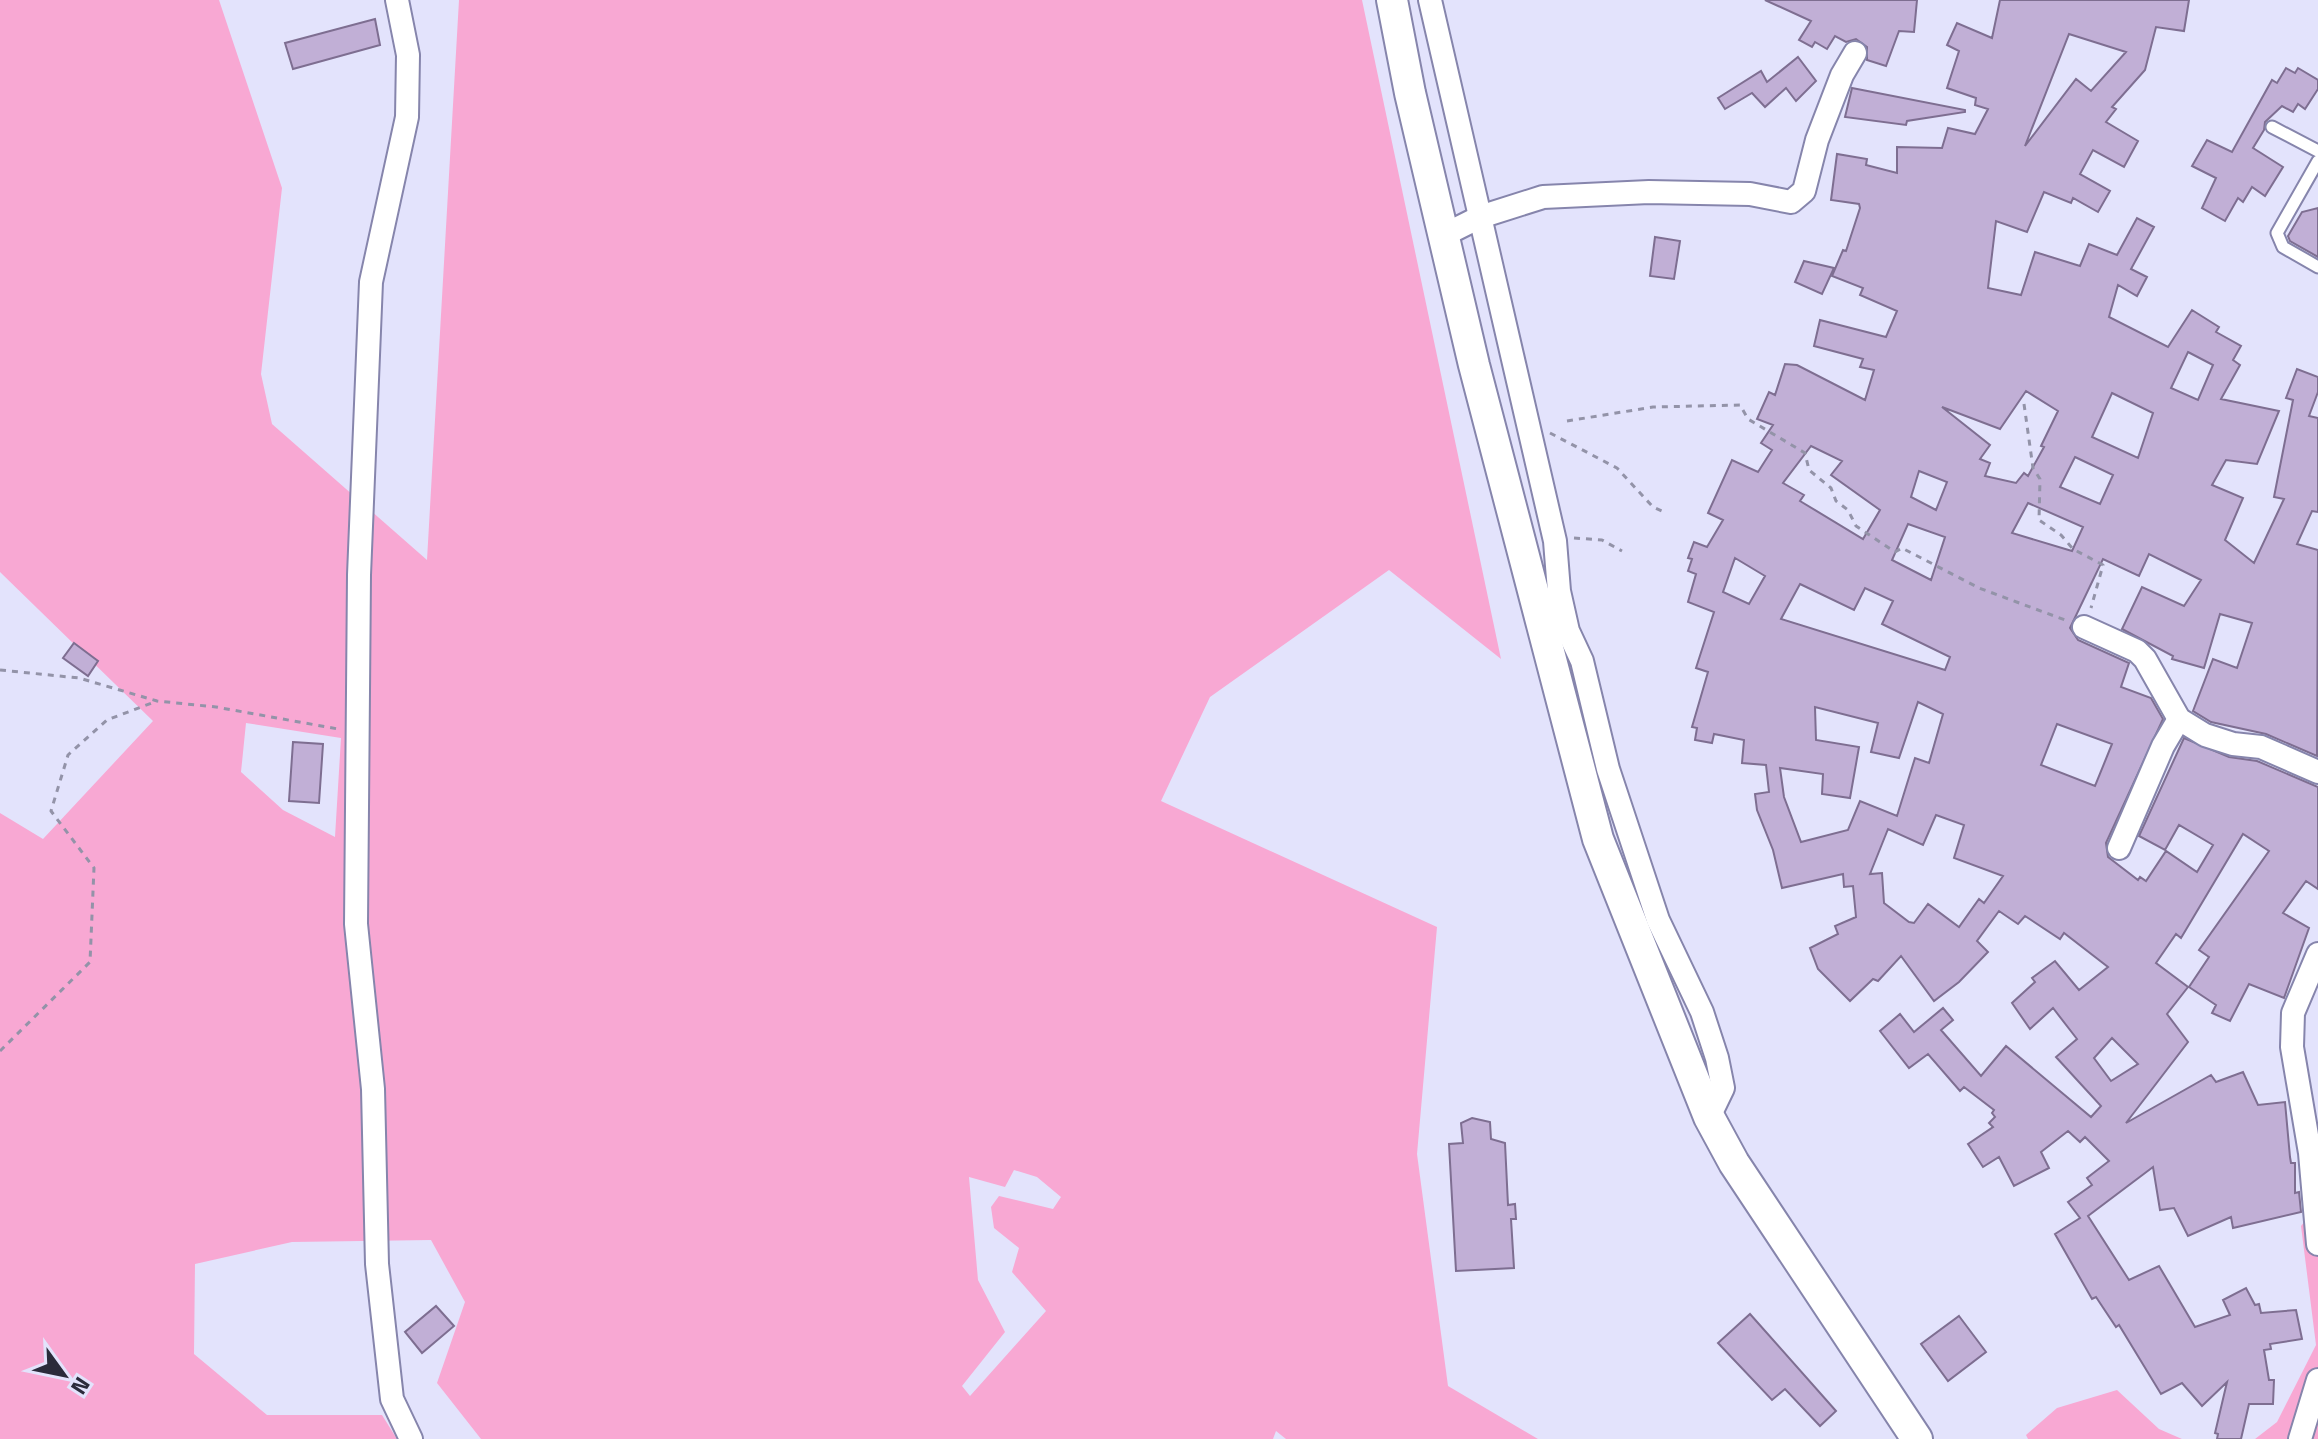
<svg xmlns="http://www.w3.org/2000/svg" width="2318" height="1439" font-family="'Titillium Web',sans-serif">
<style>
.green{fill:#f8a8d3;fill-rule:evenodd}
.building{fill:#c1afd6;stroke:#7e6e91;stroke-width:2;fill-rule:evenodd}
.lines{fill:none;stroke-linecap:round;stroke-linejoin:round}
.service-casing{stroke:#8685ac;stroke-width:15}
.minor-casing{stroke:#8685ac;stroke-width:26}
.secondary-casing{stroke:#8685ac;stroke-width:34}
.path{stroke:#9393a8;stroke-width:3;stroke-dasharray:6 6;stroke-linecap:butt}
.service{stroke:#fff;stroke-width:11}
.minor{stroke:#fff;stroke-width:22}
.secondary{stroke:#fff;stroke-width:30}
</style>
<rect width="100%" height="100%" fill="#e3e3fc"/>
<g class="green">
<path d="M0,0H219L282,188L261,374L272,424L427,560L459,0H1362L1501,659L1389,570L1210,697L1161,801L1437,927L1417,1154L1448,1386L1538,1439H1286L1276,1431L1273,1439H481L437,1383L465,1302L431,1240L292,1242L195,1264L194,1354L267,1415H382L397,1439H0V813L43,839L153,721L0,572ZM246,723L341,738L335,837L283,810L241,772ZM1014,1170L1037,1177L1061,1197L1053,1209L999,1196L991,1207L994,1228L1019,1248L1012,1272L1046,1311L970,1396L962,1386L1005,1332L978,1280L969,1177L1005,1187Z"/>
<path d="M2318,1205V1439H2255L2277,1422L2316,1345L2301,1226Z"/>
<path d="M2117,1390L2159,1429L2182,1439H2028L2026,1435L2057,1408Z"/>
</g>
<g class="building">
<path d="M1765,0H1917L1914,32L1899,31L1886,66L1867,60V47L1856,39L1846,42L1835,36L1827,49L1815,42L1812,47L1799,40L1811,21Z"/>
<path d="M2000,0H2189L2184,31L2156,27L2145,70L2112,107L2116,109L2106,122L2138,141L2124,167L2093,150L2080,174L2110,191L2098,212L2073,198L2071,203L2044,192L2027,232L1996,221L1988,288L2021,295L2035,252L2080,266L2089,244L2117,255L2137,218L2154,227L2131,269L2147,277L2137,296L2118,285L2109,317L2168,347L2192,310L2219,327L2216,332L2241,346L2233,360L2240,365L2221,399L2279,411L2257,464L2226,460L2212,485L2243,498L2225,540L2254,563L2284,499L2274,497L2293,400L2286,398L2297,369L2318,377V392L2309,416L2318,418V512L2312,511L2297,544L2318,550L2317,756L2266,734L2211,722L2193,711L2213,659L2237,668L2252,623L2220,614L2204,668L2172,659L2173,656L2122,629L2142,587L2184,606L2201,580L2149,554L2139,576L2103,559L2070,628L2078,640L2129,663L2121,687L2151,698L2163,719L2106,843L2108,857L2138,880L2140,877L2146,881L2166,851L2197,872L2213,845L2179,825L2165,850L2139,836L2184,738L2229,757L2257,761L2318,787V889L2306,881L2283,913L2309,928L2284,998L2249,984L2230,1021L2212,1013L2216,1005L2189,987L2209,957L2199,950L2269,851L2243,834L2181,938L2176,934L2156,963L2188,987L2167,1014L2188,1042L2126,1123L2211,1075L2216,1082L2243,1072L2258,1105L2285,1102L2290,1157L2291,1163H2295V1193L2299,1192L2301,1212L2233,1228L2231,1217L2188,1236L2174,1208L2160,1210L2153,1167L2088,1216L2129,1280L2159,1266L2195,1327L2230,1315L2223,1300L2246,1288L2255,1305L2259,1304L2261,1313L2296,1310L2302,1339L2270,1344L2271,1349L2264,1350L2269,1380H2274L2273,1404H2249L2241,1439H2217L2218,1434L2215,1433L2227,1382L2202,1406L2182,1383L2161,1394L2119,1325L2116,1327L2096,1297L2092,1299L2055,1234L2080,1218L2068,1202L2092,1185L2087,1178L2109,1161L2085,1137L2080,1142L2068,1131L2041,1152L2049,1168L2014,1186L1999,1157L1983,1167L1968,1144L1993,1127L1989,1123L1995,1117L1992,1113L1994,1110L1964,1087L1960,1091L1928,1054L1909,1068L1880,1031L1900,1014L1914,1032L1943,1008L1953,1020L1941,1030L1981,1076L2006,1046L2091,1117L2101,1106L2056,1057L2077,1039L2053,1008L2030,1029L2012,1003L2035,982L2032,978L2055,961L2079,990L2108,967L2064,933L2060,939L2025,916L2018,924L1999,911L1977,941L1988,952L1959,982L1934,1001L1901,956L1878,981L1873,979L1850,1001L1818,969L1810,948L1838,934L1835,926L1856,917L1853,886L1844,887L1843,874L1782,888L1773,850L1757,810L1755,794L1769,792L1766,765L1742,763L1744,740L1714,734L1712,743L1695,740L1697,728L1692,727L1708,672L1696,668L1714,612L1688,602L1696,574L1688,571L1692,559L1688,558L1694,542L1707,547L1723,520L1708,513L1732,460L1758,472L1772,450L1761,443L1773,425L1757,419L1769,392L1775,395L1785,364L1797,365L1865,400L1874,370L1860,367L1863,359L1814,346L1820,320L1886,337L1897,311L1860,295L1863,288L1832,276L1843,250L1846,251L1860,208L1859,204L1831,200L1837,154L1867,159L1866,165L1897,173V147L1942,148L1948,128L1975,134L1988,109L1975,105L1976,98L1947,88L1959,51L1947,45L1957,23L1992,38ZM2069,34L2126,52L2091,91L2076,79L2025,146ZM2188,352L2213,365L2198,400L2171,388ZM2026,391L2058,411L2041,446L2044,447L2028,476L2024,473L2016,483L1985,476L1990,463L1980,459L1990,445L1942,407L2000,429ZM2112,393L2153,413L2138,458L2092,437ZM1811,446L1842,461L1831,475L1880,510L1863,539L1800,501L1804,495L1783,483ZM2075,457L2113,475L2100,504L2060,487ZM1919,471L1947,482L1936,510L1911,497ZM2028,503L2083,527L2072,551L2012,533ZM1908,524L1945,537L1931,580L1892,560ZM1735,558L1765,576L1749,604L1723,592ZM1800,584L1854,610L1865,588L1893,601L1882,624L1950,657L1945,670L1781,619ZM1918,702L1943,714L1929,763L1915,758L1897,816L1860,801L1848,830L1801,842L1784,797L1780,768L1823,774L1822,794L1850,798L1859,747L1816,740L1815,707L1878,723L1871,752L1899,758ZM2057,724L2112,744L2095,786L2041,765ZM1936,815L1964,825L1954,858L2003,876L1984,903L1979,899L1959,927L1928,904L1914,923L1909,922L1884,903L1882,873L1870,874L1888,829L1923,845ZM2112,1038L2138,1064L2111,1081L2094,1058Z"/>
<path d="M375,19L380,45L293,69L285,43Z"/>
<path d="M1798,57L1816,81L1796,101L1786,88L1765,107L1752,93L1725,109L1718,98L1761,71L1767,82Z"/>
<path d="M2286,68L2295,73L2298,68L2318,80V89L2305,109L2298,104L2293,112L2282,106L2265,122L2264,130L2253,148L2283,167L2265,196L2252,187L2243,202L2238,198L2225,221L2202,208L2216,178L2192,166L2207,140L2232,152L2272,80L2277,83Z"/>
<path d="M1852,88L1965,110V112L1907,121L1906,125L1845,117Z"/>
<path d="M2318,208V257L2290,241L2288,236L2302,212Z"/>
<path d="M1655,237L1680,241L1674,279L1650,276Z"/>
<path d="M1804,261L1834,268L1822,294L1795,282Z"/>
<path d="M74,643L98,661L88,676L63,658Z"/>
<path d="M293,742L323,744L319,803L289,801Z"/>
<path d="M1472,1118L1490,1122L1491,1139L1505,1143L1508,1205L1515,1204L1516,1219H1511L1514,1268L1456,1271L1449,1144L1463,1143L1461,1123Z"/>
<path d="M436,1306L454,1326L422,1353L405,1332Z"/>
<path d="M1750,1314L1836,1411L1820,1426L1785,1389L1772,1400L1718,1343Z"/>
<path d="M1959,1316L1986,1352L1948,1381L1921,1344Z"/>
</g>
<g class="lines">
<g class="service-casing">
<g id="service">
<path d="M2272,127L2318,151"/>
<path d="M2318,161L2277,233L2283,247L2318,267"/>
</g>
</g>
<g class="minor-casing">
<g id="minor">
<path d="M397,0L408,55L407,117L371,282L359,575L356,924L373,1089L377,1264L392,1399L411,1439"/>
<path d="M1430,0L1555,541L1559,591L1568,631L1582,661L1608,769L1658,920L1702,1012L1717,1058L1723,1088L1709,1117"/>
<path d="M1442,236L1480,217L1543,197L1649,192L1750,194L1791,202L1804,191L1817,140L1842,75L1855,53"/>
<path d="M2084,627L2137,651L2145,659L2179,719L2205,735L2233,744L2261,747L2318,772"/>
<path d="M2119,848L2163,746L2179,719"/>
<path d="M2318,954L2293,1013L2292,1047L2310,1153L2318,1244"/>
<path d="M2300,1439L2318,1380"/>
</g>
</g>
<g class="secondary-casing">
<path id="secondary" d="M1392,0L1410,93L1474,365L1598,839L1709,1117L1734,1163L1917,1439"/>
</g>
<g class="path">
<path d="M2024,404L2033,468L2040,479L2039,520L2061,535L2073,549L2103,565L2091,608"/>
<path d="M1567,421L1653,407L1740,405L1748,419L1805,453L1809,470L1831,488L1836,501L1848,510L1856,526L1895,552L1902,548L1979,588L2065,620"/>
<path d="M1550,433L1617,468L1653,507L1662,511"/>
<path d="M1574,538L1602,540L1622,551"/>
<path d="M0,670L79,678L157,701L216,707L338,729"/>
<path d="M0,1051L90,962L94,868L51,811L68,755L107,720L157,701"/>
</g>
<use href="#service" class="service"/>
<use href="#minor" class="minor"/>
<use href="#secondary" class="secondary"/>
</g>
<g transform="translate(64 1375) rotate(123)" stroke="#e3e3fc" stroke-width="6" paint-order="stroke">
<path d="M0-6L14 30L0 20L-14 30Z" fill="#2b2b3b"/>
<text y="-12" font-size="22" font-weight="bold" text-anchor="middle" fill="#2b2b3b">N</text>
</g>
</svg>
